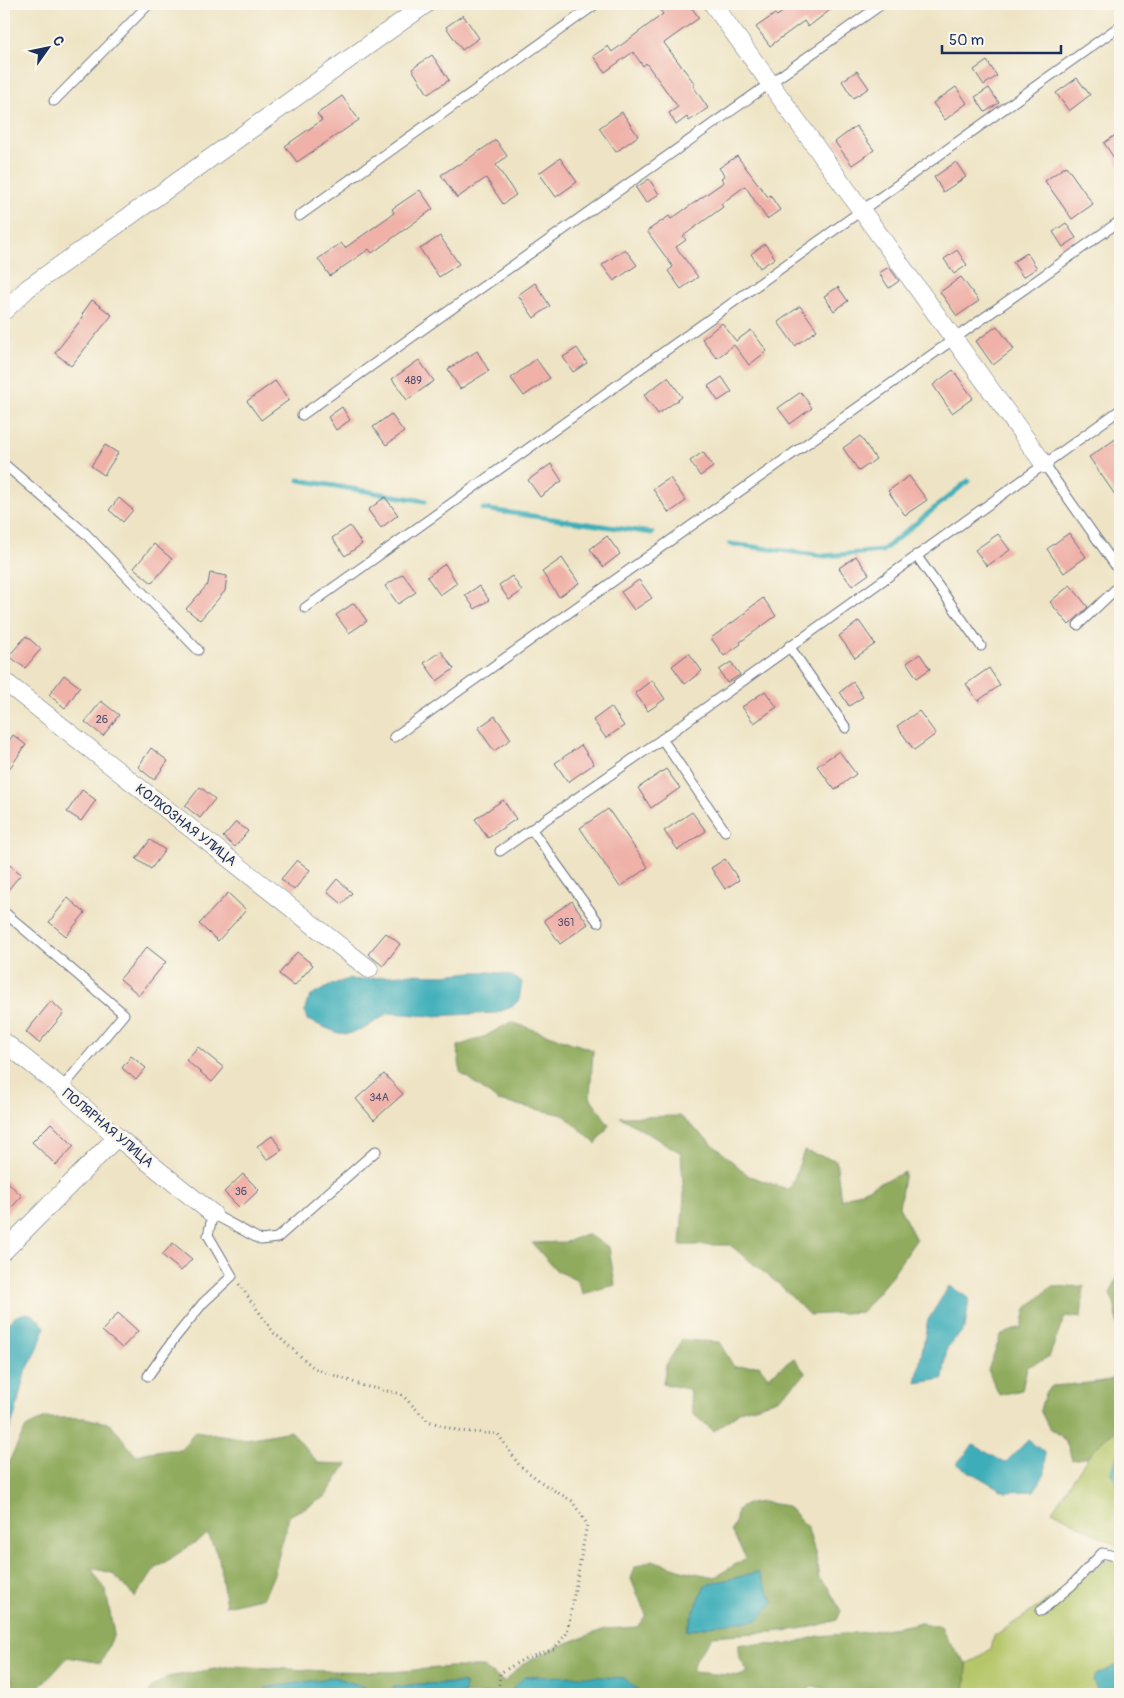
<svg xmlns="http://www.w3.org/2000/svg" width="1124" height="1698" font-family="Pangolin,sans-serif">
<style>
.green{fill:#b5c669;stroke:#687a64}
.forest{fill:#90ab5d;stroke:#566d5e;fill-rule:evenodd}
.water{fill:#3eaeb9;stroke:#2c6e8c}
.lines{fill:none;stroke-linecap:round;stroke-linejoin:round}
.stream{stroke:#3eaeb9;stroke-width:5}
.building{fill:#efb1a8}
.lane-casing{stroke:#656e82;stroke-width:11}
.street-casing{stroke:#656e82;stroke-width:19}
.path{stroke:#656e82;stroke-width:3;stroke-dasharray:1 4;stroke-linecap:butt}
.lane{stroke:#fff;stroke-width:9}
.street{stroke:#fff;stroke-width:18}
.labels{text-anchor:middle;dominant-baseline:central;stroke-width:5;stroke-linejoin:round;paint-order:stroke}
.number-label{font-size:11px;fill:#505070}
.street-label{font-size:14px;fill:#1b2f5e;stroke:#fbf7ec}
</style>
<rect width="100%" height="100%" fill="#fbf7ec"/>
<filter id="ink" filterUnits="userSpaceOnUse"><feTurbulence type="fractalNoise" baseFrequency=".02" numOctaves="2"/><feDisplacementMap in="SourceGraphic" scale="10" xChannelSelector="R" yChannelSelector="G"/><feConvolveMatrix kernelMatrix="1 2 1 2 8 2 1 2 1" color-interpolation-filters="sRGB"/></filter>
<filter id="wash" filterUnits="userSpaceOnUse"><feTurbulence type="fractalNoise" baseFrequency=".0096" numOctaves="4" result="noise"/><feDisplacementMap in="SourceGraphic" scale="20" xChannelSelector="R" yChannelSelector="G"/><feGaussianBlur stdDeviation="1.12" result="paint"/><feColorMatrix in="noise" values="0 0 0 0 0 0 0 0 0 0 0 0 0 0 0 0 0 1.4 0 .05"/><feComposite in="paint" operator="in"/></filter>
<g filter="url(#wash)">
<rect width="100%" height="100%" fill="#eee4c5"/>
<g class="green">
<path d="M1120,1428V1547L1052,1511L1088,1457L1103,1440Z"/>
<path d="M1120,1553V1694H965L967,1665L991,1649L994,1636Z"/>
</g>
<g class="forest">
<path d="M511,1022L593,1050L590,1097L609,1125L596,1144L564,1115L498,1101L460,1072L458,1046L484,1037Z"/>
<path d="M680,1116L749,1176L790,1190L804,1151L836,1160L841,1200L905,1172L899,1207L916,1240L889,1279L862,1312L809,1315L781,1286L730,1245H680L684,1197L681,1153L620,1117Z"/>
<path d="M586,1234L609,1247L615,1285L583,1294L576,1279L557,1271L532,1243L566,1242Z"/>
<path d="M1120,1272V1343L1115,1307L1110,1294Z"/>
<path d="M1084,1286L1081,1318L1065,1316L1049,1357L1027,1367L1022,1390L999,1395L988,1370L1001,1335L1022,1327L1026,1309L1051,1287Z"/>
<path d="M682,1340L719,1342L734,1367L759,1365L768,1377L794,1358L806,1374L779,1398L759,1406L742,1410L714,1431L693,1414L689,1389L663,1384L666,1365Z"/>
<path d="M1120,1359V1428L1103,1440L1088,1457L1072,1460L1068,1446L1060,1435L1049,1428L1040,1410L1045,1393L1052,1386L1089,1383L1110,1380L1119,1368Z"/>
<path d="M45,1418H85L111,1424L136,1456C151,1450 165,1450 181,1450L195,1431L247,1439L291,1431L318,1463L347,1464L325,1497L289,1516L274,1574L264,1597L226,1606L219,1559L208,1534L156,1568L135,1597L112,1573L91,1568L106,1592L114,1634L101,1663L68,1657C55,1670 39,1694 18,1694L8,1675L4,1673V1475L12,1455L26,1428Z"/>
<path d="M763,1502L787,1506L807,1526L816,1556L819,1579L827,1586L841,1611L837,1620C828,1622 819,1626 811,1627C779,1633 746,1633 713,1636C706,1646 691,1660 693,1672L740,1676L748,1672L739,1657V1644L785,1645L819,1636L867,1632L921,1623L941,1626L947,1639L967,1665L965,1694H828L821,1688L813,1686L805,1692V1694H642L624,1678L524,1677L507,1694H464L465,1683L419,1684L393,1687L394,1694H369L364,1687L266,1688L263,1694H149L152,1687L168,1677L232,1666L325,1671L391,1672L450,1667H483L504,1682L523,1664L554,1648L605,1629L637,1627L646,1615L631,1579L635,1567L652,1560L685,1571L715,1577L746,1558L731,1531L736,1520L737,1510L747,1504ZM705,1585L719,1624L686,1630Z"/>
</g>
<g class="water">
<path d="M471,972C489,972 507,971 522,982L519,1000L512,1007L496,1013L431,1016L389,1013L367,1027L348,1034L338,1033L307,1020L305,1011L307,1002L311,996L333,984L349,979L358,980L407,974L444,975Z"/>
<path d="M949,1286L969,1298L965,1328L947,1348L943,1379L916,1383L928,1320Z"/>
<path d="M26,1313L34,1315L45,1327L37,1351L25,1373L15,1414L9,1431L4,1433C4,1414 0,1338 7,1325C11,1317 19,1315 26,1313Z"/>
<path d="M1028,1440L1045,1453V1474L1034,1491L1005,1492L956,1464L974,1445L1005,1463Z"/>
<path d="M1120,1452V1489L1111,1473L1113,1465Z"/>
<path d="M758,1572L774,1602L758,1620L719,1624L686,1631L705,1585Z"/>
<path d="M1120,1664V1694H1099L1093,1681L1097,1674Z"/>
<path d="M579,1676L624,1678L642,1694H507L524,1677Z"/>
<path d="M335,1677L364,1687L369,1694H263L266,1688Z"/>
<path d="M465,1683L464,1694H394L393,1687L419,1684Z"/>
</g>
<g class="lines">
<g class="stream">
<path d="M299,480L425,501"/>
<path d="M483,509L652,533"/>
<path d="M730,544L825,556L882,551L968,481"/>
</g>
</g>
<g id="blocks">
<g class="building">
<path d="M668,4H689L699,18L664,43L695,84L693,86L708,108L689,121L687,117L676,125L669,113L678,107L646,63L643,66L633,52L605,72L593,56L608,46L612,52L663,14L660,10Z"/>
<path d="M794,4H838L808,27L804,21L770,46L756,27L775,14L777,16Z"/>
<path d="M463,15L479,38L462,50L446,27Z"/>
<path d="M432,55L449,80L428,94L412,69Z"/>
<path d="M987,61L997,76L984,85L974,70Z"/>
<path d="M857,71L869,88L853,98L842,81Z"/>
<path d="M1077,78L1090,95L1069,111L1056,93Z"/>
<path d="M956,87L967,103L945,120L933,103Z"/>
<path d="M989,88L999,103L985,112L975,97Z"/>
<path d="M342,96L359,120L297,162L285,146L322,120L317,114Z"/>
<path d="M622,112L638,136L616,152L599,128Z"/>
<path d="M856,126L874,150L852,165L835,142Z"/>
<path d="M1120,132V167L1104,143Z"/>
<path d="M496,140L507,156L496,165L516,195L503,204L486,178L457,198L441,175L458,164L459,165Z"/>
<path d="M737,156L768,197L770,195L780,210L767,219L745,186L721,204L723,207L683,236L686,240L676,247L698,277L681,289L668,271L673,267L647,231L669,216L671,219L724,182L721,178L725,176L719,168Z"/>
<path d="M560,158L577,182L556,197L539,173Z"/>
<path d="M956,162L966,177L943,192L934,177Z"/>
<path d="M1066,166L1093,204L1072,219L1045,181Z"/>
<path d="M649,179L659,194L646,203L636,188Z"/>
<path d="M420,190L433,209L372,253L369,249L330,276L318,259L341,243L345,248L394,213L392,209Z"/>
<path d="M1066,223L1076,238L1063,247L1053,232Z"/>
<path d="M440,236L459,264L439,277L420,249Z"/>
<path d="M765,244L775,258L760,268L751,254Z"/>
<path d="M625,249L637,265L614,281L602,265Z"/>
<path d="M957,250L967,265L954,274L944,259Z"/>
<path d="M1027,253L1037,268L1023,277L1013,262Z"/>
<path d="M889,267L899,281L889,288L879,273Z"/>
<path d="M961,277L979,301L957,316L940,292Z"/>
<path d="M535,283L550,306L534,318L518,295Z"/>
<path d="M838,287L848,301L834,311L824,296Z"/>
<path d="M92,300L112,315L71,366L55,353L84,316L82,314Z"/>
<path d="M800,306L817,330L795,346L778,322Z"/>
<path d="M722,323L736,341L751,330L767,351L749,365L734,345L717,358L702,339Z"/>
<path d="M997,326L1014,349L993,365L976,341Z"/>
<path d="M577,348L587,363L573,372L563,357Z"/>
<path d="M477,351L489,371L460,389L448,369Z"/>
<path d="M536,359L550,378L524,396L511,378Z"/>
<path d="M419,360L434,381L407,400L392,379Z"/>
<path d="M953,370L973,398L952,413L933,385Z"/>
<path d="M668,377L682,397L658,414L644,395Z"/>
<path d="M722,377L732,392L718,401L708,386Z"/>
<path d="M275,381L289,400L261,420L247,401Z"/>
<path d="M801,392L812,408L790,424L778,408Z"/>
<path d="M342,407L350,420L336,430L328,417Z"/>
<path d="M391,414L404,432L386,445L373,427Z"/>
<path d="M860,436L876,459L859,471L843,448Z"/>
<path d="M1120,436V502L1089,457Z"/>
<path d="M105,445L118,453L104,475L91,466Z"/>
<path d="M703,452L713,467L700,476L690,461Z"/>
<path d="M551,464L562,481L540,497L528,480Z"/>
<path d="M909,476L927,500L905,515L888,491Z"/>
<path d="M670,478L686,501L669,513L653,489Z"/>
<path d="M385,497L398,515L381,528L368,510Z"/>
<path d="M119,498L133,510L123,522L109,510Z"/>
<path d="M350,526L362,544L345,556L332,538Z"/>
<path d="M1069,533L1086,557L1064,573L1047,549Z"/>
<path d="M998,534L1010,550L987,566L975,550Z"/>
<path d="M607,536L620,554L603,567L590,549Z"/>
<path d="M154,544L172,559L152,583L134,568Z"/>
<path d="M856,556L869,574L852,586L839,568Z"/>
<path d="M562,558L579,583L559,597L542,572Z"/>
<path d="M445,564L457,583L440,595L427,577Z"/>
<path d="M210,573L227,576L225,591L200,620L186,609L208,584Z"/>
<path d="M403,574L416,592L398,604L385,586Z"/>
<path d="M512,576L522,591L509,600L499,585Z"/>
<path d="M639,580L652,598L634,610L621,592Z"/>
<path d="M1070,585L1088,607L1069,625L1050,602Z"/>
<path d="M479,586L489,600L475,609L465,595Z"/>
<path d="M763,598L776,616L740,642L741,644L724,656L711,638L747,612L746,611Z"/>
<path d="M354,603L367,621L349,633L336,615Z"/>
<path d="M859,621L875,644L855,658L839,636Z"/>
<path d="M26,636L41,649L25,668L9,656Z"/>
<path d="M441,651L454,669L437,681L424,663Z"/>
<path d="M689,653L702,671L685,684L672,666Z"/>
<path d="M920,654L930,669L917,678L907,663Z"/>
<path d="M731,662L740,675L727,683L719,670Z"/>
<path d="M989,668L1000,685L978,701L966,684Z"/>
<path d="M64,675L80,687L65,708L49,695Z"/>
<path d="M652,680L665,699L648,711L635,693Z"/>
<path d="M853,682L863,697L849,706L840,692Z"/>
<path d="M765,691L777,707L754,723L742,707Z"/>
<path d="M101,701L119,715L103,736L85,722Z"/>
<path d="M611,707L624,726L606,738L593,720Z"/>
<path d="M919,711L936,734L914,750L897,726Z"/>
<path d="M495,716L511,739L494,751L478,728Z"/>
<path d="M13,735L26,745L4,776V748Z"/>
<path d="M581,745L594,764L568,782L555,763Z"/>
<path d="M151,748L168,761L154,780L138,767Z"/>
<path d="M839,751L856,774L835,790L817,766Z"/>
<path d="M666,769L680,788L651,808L638,788Z"/>
<path d="M200,787L215,799L200,818L185,806Z"/>
<path d="M82,790L96,800L81,821L67,812Z"/>
<path d="M503,800L516,819L488,838L475,819Z"/>
<path d="M608,809L648,867L620,887L580,828Z"/>
<path d="M692,812L706,831L678,850L664,831Z"/>
<path d="M236,822L248,831L235,847L223,837Z"/>
<path d="M150,840L165,850L151,869L136,859Z"/>
<path d="M725,859L739,880L725,889L711,868Z"/>
<path d="M297,860L310,870L294,890L281,879Z"/>
<path d="M10,865L21,874L4,895V872Z"/>
<path d="M337,879L352,893L342,904L327,891Z"/>
<path d="M228,893L246,910L218,941L199,924Z"/>
<path d="M68,898L85,913L66,936L49,922Z"/>
<path d="M572,901L588,924L560,944L544,920Z"/>
<path d="M386,933L400,944L383,966L368,954Z"/>
<path d="M147,947L166,962L139,995L120,979Z"/>
<path d="M297,952L313,965L294,986L279,974Z"/>
<path d="M51,1001L64,1013L39,1043L26,1032Z"/>
<path d="M198,1047L224,1068L212,1082L186,1060Z"/>
<path d="M131,1056L146,1068L136,1080L122,1068Z"/>
<path d="M384,1074L403,1094L374,1120L356,1099Z"/>
<path d="M51,1123L74,1146L56,1165L32,1142Z"/>
<path d="M272,1136L282,1150L267,1160L257,1146Z"/>
<path d="M243,1174L259,1190L240,1208L224,1192Z"/>
<path d="M4,1179L22,1196L4,1216Z"/>
<path d="M173,1243L192,1259L181,1271L162,1255Z"/>
<path d="M118,1313L138,1331L122,1348L102,1331Z"/>
</g>
</g>
</g>
<g filter="url(#ink)">
<use href="#blocks" fill-opacity="0" stroke="#656e82" stroke-width="1"/>
<g class="lines">
<g class="lane-casing">
<g id="lane">
<path d="M54,101L149,4"/>
<path d="M299,216L596,4"/>
<path d="M302,415L882,4"/>
<path d="M4,464L85,533L198,650"/>
<path d="M1044,464L1120,572"/>
<path d="M916,555L981,646"/>
<path d="M305,608L1120,26"/>
<path d="M1078,625L1120,585"/>
<path d="M789,646L846,728"/>
<path d="M394,737L1120,221"/>
<path d="M662,739L725,831"/>
<path d="M532,830L598,922"/>
<path d="M500,851L662,739L1120,410"/>
<path d="M4,912L124,1014L62,1088"/>
<path d="M148,1376L174,1339L203,1303L232,1276L208,1235L213,1214L261,1240L277,1238L376,1151"/>
<path d="M1041,1611L1072,1585L1102,1553L1120,1557"/>
</g>
</g>
<g class="street-casing">
<g id="street">
<path d="M713,4L1044,464"/>
<path d="M4,311L28,288L96,240L426,4"/>
<path d="M4,681L369,969"/>
<path d="M4,1042L62,1088L117,1137L213,1214"/>
<path d="M4,1251L117,1137"/>
</g>
</g>
<path class="path" d="M239,1284L274,1333L314,1368L364,1386L401,1394L428,1421L459,1431L498,1434L519,1465L545,1485L572,1501L587,1524L567,1633L554,1649L524,1659L500,1673L498,1694"/>
<use href="#lane" class="lane"/>
<use href="#street" class="street"/>
</g>
</g>
<g class="labels">
<g class="number-label">
<text x="413" y="380">489</text>
<text x="102" y="719">26</text>
<text x="566" y="922">361</text>
<text x="379" y="1097">34А</text>
<text x="241" y="1191">36</text>
</g>
<g class="street-label">
<text transform="translate(186 825) rotate(38)">КОЛХОЗНАЯ УЛИЦА</text>
<text transform="translate(108 1128) rotate(40)">ПОЛЯРНАЯ УЛИЦА</text>
</g>
</g>
<rect width="1124" height="1698" fill="none" stroke="#fbf7ec" stroke-width="20"/>
<g transform="translate(48 48) rotate(57)" stroke="#fbf7ec" stroke-width="4" paint-order="stroke">
<path d="M0-4L9 19L0 12L-9 19Z" fill="#1b2f5e"/>
<text y="-8" font-size="14" font-weight="bold" text-anchor="middle" fill="#1b2f5e">С</text>
</g>
<path d="M942 45v8h119v-8" fill="none" stroke="#1b2f5e" stroke-width="2.5"/>
<text x="949" y="45" font-size="15" fill="#1b2f5e" stroke="#fbf7ec" stroke-width="4" paint-order="stroke">50 m</text>
</svg>
